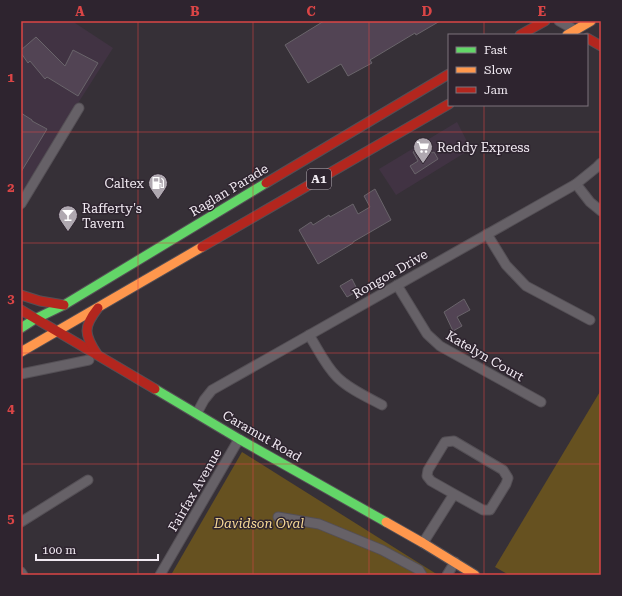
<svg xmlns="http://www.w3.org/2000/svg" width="622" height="596" font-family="'Roboto Serif',serif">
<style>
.built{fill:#413343}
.green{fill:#665120}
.building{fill:#524454;stroke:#69646a}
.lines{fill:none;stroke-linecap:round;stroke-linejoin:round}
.street-casing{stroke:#544f55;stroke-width:11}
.fast-casing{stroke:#544f55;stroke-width:11}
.slow-casing{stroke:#544f55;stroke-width:11}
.jam-casing{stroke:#544f55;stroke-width:11}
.street{stroke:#666167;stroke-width:9}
.fast{stroke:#63d668;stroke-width:9}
.slow{stroke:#ff974d;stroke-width:9}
.jam{stroke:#b3261e;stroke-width:9}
.grid{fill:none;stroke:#da4546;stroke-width:1;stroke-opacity:0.55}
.labels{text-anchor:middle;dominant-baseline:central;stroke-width:3;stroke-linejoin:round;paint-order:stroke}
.shield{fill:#2e242f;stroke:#b6aeb7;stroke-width:1}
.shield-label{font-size:12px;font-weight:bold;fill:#f0e9f1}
.poi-label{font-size:13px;fill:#f0e9f1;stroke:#2e242f;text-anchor:start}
.street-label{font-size:13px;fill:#f0e9f1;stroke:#2e242f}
.park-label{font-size:13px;font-style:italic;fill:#f8da97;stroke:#2e242f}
.neatline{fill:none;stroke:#da4546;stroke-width:1.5}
.grid-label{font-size:13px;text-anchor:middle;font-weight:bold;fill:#da4546}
</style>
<rect width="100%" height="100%" fill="#363037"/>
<g class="built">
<path d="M21,21H72L113,48L21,193Z"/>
<path d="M457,122L471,149L396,195L379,169Z"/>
</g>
<g class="green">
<path d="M601,390V575H509L495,567Z"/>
<path d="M242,452L438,575H171Z"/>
</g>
<g class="building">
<path d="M324,21H440L416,35L415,33L370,60L372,63L348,76L341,64L308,83L285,45Z"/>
<path d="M36,37L65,66L73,50L98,63L78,96L47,77L45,79L30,61L28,63L21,53V50Z"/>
<path d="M21,113L32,120V121L47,129L21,172Z"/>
<path d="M427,145L432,153L434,152L438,159L415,174L410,166L418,161L413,152Z"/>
<path d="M375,189L391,220L353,242V243L318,264L299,230L311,222L313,225L329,215L330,217L353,204L358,214L370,207L364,196Z"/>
<path d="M352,279L358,291L347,297L340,286Z"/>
<path d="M464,299L470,310L457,317L462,326L453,331L444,312Z"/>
</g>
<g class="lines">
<g class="street-casing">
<g id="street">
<path d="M559,21L575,30"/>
<path d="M576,184L590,202L601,211"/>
<path d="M21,204L79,108"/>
<path d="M487,234L506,265L526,286L590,320"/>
<path d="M397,285L427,334L440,346L541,402"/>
<path d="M309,335C318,349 325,365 337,377C349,389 367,397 382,405"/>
<path d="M21,374L89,360"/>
<path d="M197,413L204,400L212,390L576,184L597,167L601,163"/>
<path d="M278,517L319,524L382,550L419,570L422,575"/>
<path d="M21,522L88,480"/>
<path d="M423,543L454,494L431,481L427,476L428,470L445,442L454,441L503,470L508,478L506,484L490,510H483L454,494"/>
<path d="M21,572L23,575"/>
<path d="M160,575L239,439"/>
<path d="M447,575L455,562"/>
</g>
</g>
<g class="fast-casing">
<g id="fast">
<path d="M21,328L35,319L64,305L266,183"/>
<path d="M155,389L239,439L386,522"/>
</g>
</g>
<g class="slow-casing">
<g id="slow">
<path d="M567,35L591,21"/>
<path d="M21,352L202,247"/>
<path d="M386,522L423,543L475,575"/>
</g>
</g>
<g class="jam-casing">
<g id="jam">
<path d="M520,35L545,21"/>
<path d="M587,38L601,46"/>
<path d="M266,183L449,74"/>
<path d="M202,247L449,104"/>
<path d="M21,295L40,301L64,305"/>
<path d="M21,310L155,389"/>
<path d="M97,354C84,334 83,327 98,308"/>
</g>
</g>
<use href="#street" class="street"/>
<use href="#fast" class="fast"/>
<use href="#slow" class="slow"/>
<use href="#jam" class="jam"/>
</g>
<path class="grid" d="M138,21V575M253,21V575M369,21V575M484,21V35M484,105V575M21,132H601M21,243H601M21,353H601M21,464H601"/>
<defs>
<g id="supermarket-pin" transform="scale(1)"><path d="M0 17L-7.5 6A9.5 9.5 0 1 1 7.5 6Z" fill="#afa8b0" stroke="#2e242f"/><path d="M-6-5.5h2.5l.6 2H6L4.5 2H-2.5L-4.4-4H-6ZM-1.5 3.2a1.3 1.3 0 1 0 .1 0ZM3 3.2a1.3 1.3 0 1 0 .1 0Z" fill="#fff"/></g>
<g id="fuel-pin" transform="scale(1)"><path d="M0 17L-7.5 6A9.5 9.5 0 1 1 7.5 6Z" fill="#afa8b0" stroke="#2e242f"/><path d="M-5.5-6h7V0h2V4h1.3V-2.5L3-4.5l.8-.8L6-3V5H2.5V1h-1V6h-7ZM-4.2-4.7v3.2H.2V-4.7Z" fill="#fff"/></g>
<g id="bar-pin" transform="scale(1)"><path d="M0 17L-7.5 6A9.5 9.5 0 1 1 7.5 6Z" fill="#afa8b0" stroke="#2e242f"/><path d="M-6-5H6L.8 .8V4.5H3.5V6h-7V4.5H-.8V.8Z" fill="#fff"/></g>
</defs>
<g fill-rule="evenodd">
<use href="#supermarket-pin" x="423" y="147"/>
<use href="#fuel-pin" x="158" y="183"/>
<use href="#bar-pin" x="68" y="215"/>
</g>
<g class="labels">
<rect class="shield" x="307" y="169" width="24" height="20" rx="3"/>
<g class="shield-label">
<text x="319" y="179">A1</text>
</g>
<g class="poi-label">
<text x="437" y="147">Reddy Express</text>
<text x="144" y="183" text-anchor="end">Caltex</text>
<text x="82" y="208">Rafferty's<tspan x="82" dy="15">Tavern</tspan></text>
</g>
<g class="street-label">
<text transform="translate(229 190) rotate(-31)">Raglan Parade</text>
<text transform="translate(390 274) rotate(-30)">Rongoa Drive</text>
<text transform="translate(485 356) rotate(30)">Katelyn Court</text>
<text transform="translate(262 436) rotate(30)">Caramut Road</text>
<text transform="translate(195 490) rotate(-60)">Fairfax Avenue</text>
</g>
<g class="park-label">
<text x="259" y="523">Davidson Oval</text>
</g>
</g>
<rect width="622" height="596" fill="none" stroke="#2e242f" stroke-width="44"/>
<rect x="448" y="34" width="140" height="72" fill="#2e242f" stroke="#7c737d"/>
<rect x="456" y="47" width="20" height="6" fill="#63d668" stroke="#7c737d"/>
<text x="484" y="54" font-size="12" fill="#f0e9f1">Fast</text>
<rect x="456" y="67" width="20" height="6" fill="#ff974d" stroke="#7c737d"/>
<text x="484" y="74" font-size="12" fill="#f0e9f1">Slow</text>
<rect x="456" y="87" width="20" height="6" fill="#b3261e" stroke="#7c737d"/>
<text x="484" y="94" font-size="12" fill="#f0e9f1">Jam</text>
<path d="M36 554v6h122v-6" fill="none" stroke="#f0e9f1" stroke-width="2"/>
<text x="42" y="554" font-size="12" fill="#f0e9f1" stroke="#2e242f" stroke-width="3" paint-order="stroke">100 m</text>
<rect x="22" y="22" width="578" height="552" class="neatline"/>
<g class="grid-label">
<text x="80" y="16">A</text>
<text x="195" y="16">B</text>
<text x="311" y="16">C</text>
<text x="427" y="16">D</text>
<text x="542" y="16">E</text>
<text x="11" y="82">1</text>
<text x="11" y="192">2</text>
<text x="11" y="303">3</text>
<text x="11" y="413">4</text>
<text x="11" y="523">5</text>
</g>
</svg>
